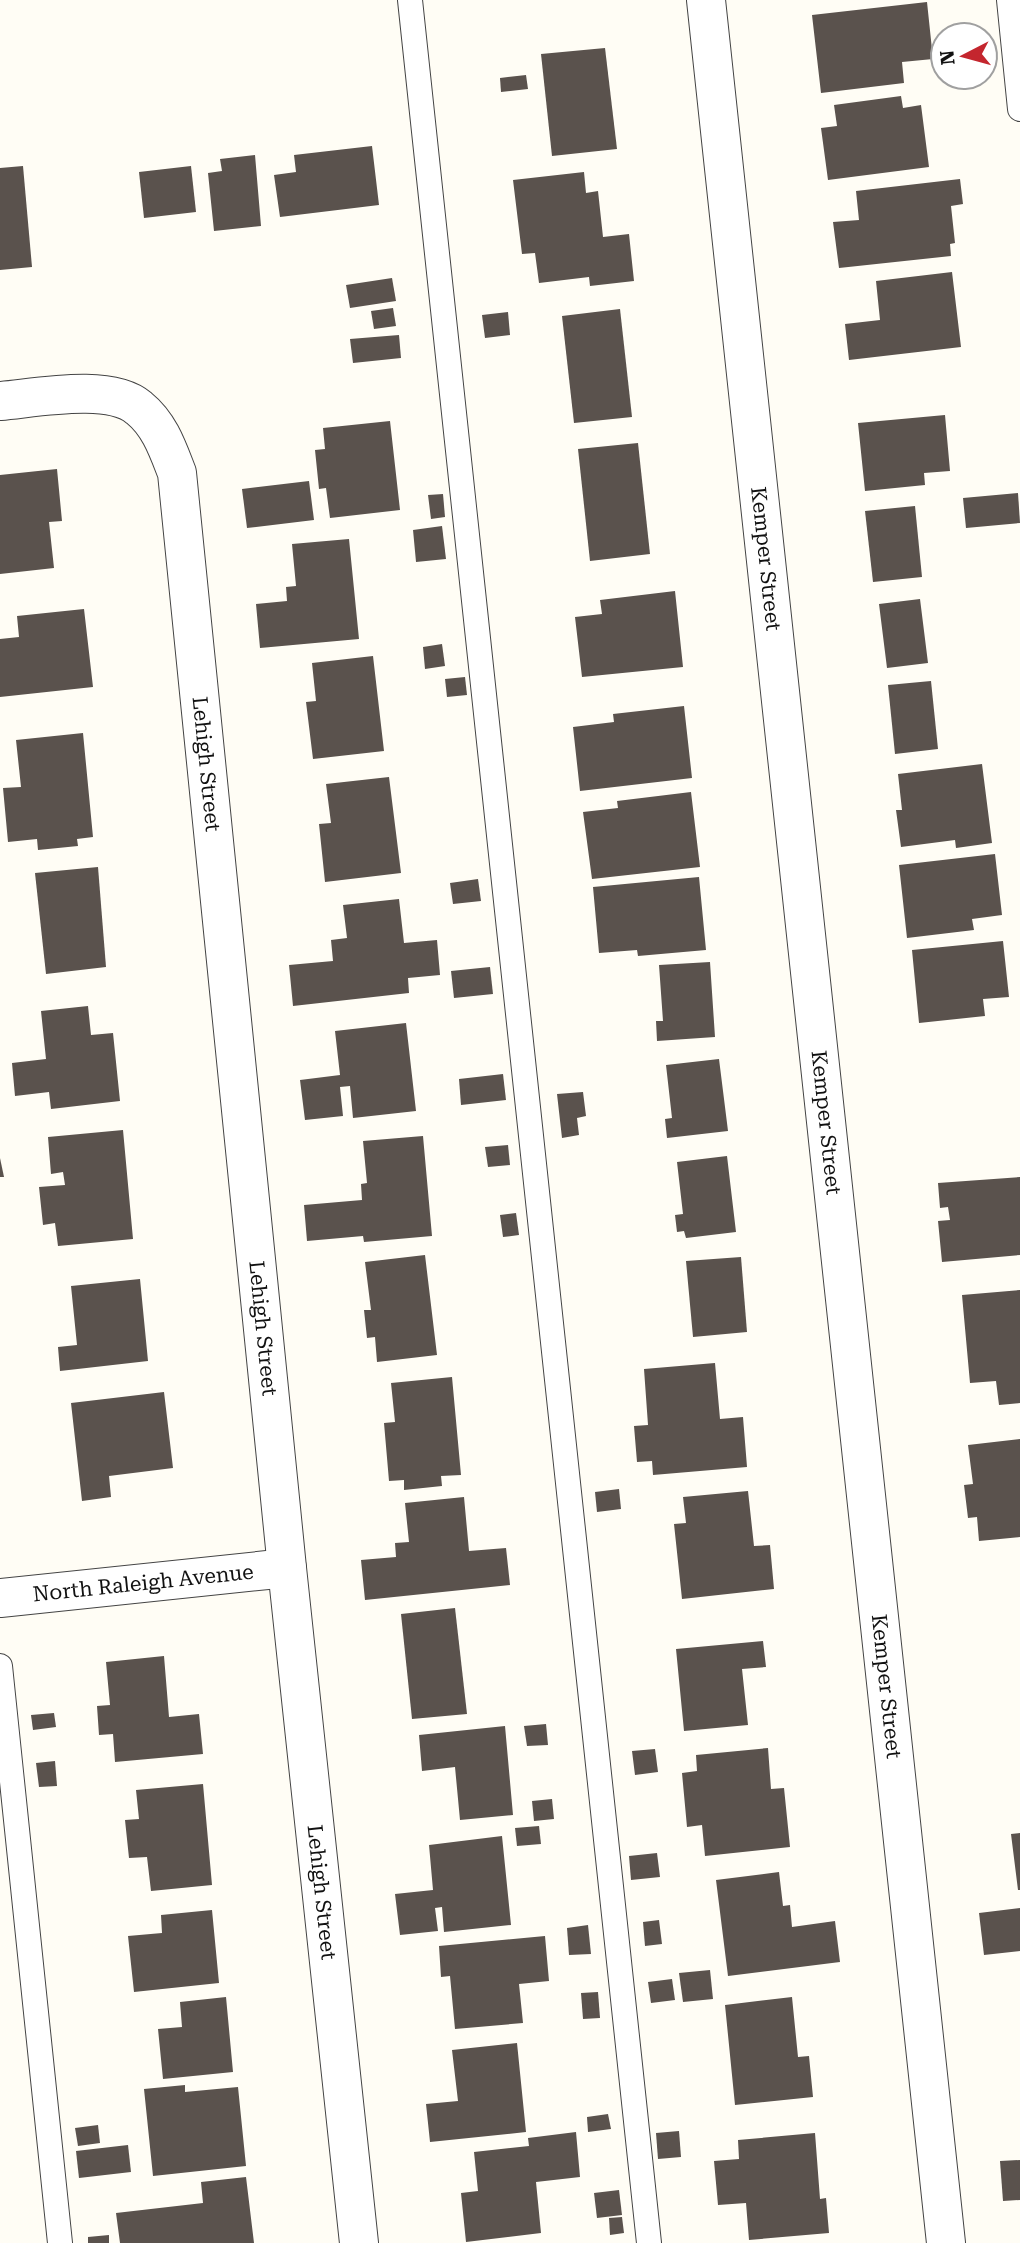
<svg xmlns="http://www.w3.org/2000/svg" width="1020" height="2243" font-family="'Roboto Serif',serif">
<style>
.building{fill:#5a524d}
.lines{fill:none;stroke-linecap:round;stroke-linejoin:round}
.service-casing{stroke:#444;stroke-width:26}
.minor-casing{stroke:#444;stroke-width:40}
.service{stroke:#fff;stroke-width:24}
.minor{stroke:#fff;stroke-width:38}
.labels{text-anchor:middle;dominant-baseline:central;stroke-width:7;stroke-linejoin:round;paint-order:stroke}
.street-label{font-size:21px;fill:#111;stroke:#fff}
</style>
<rect width="100%" height="100%" fill="#fffdf5"/>
<g class="building">
<path d="M927,2L933,59L902,62L904,83L821,93L812,15Z"/>
<path d="M605,48L617,149L552,156L541,54Z"/>
<path d="M526,75L528,89L501,92L500,78Z"/>
<path d="M901,96L903,108L921,105L929,167L828,180L821,128L837,126L834,105Z"/>
<path d="M372,146L379,205L280,217L274,175L296,172L294,155Z"/>
<path d="M255,155L261,226L214,231L208,173L222,171L220,159Z"/>
<path d="M23,166L32,267L0,270V168Z"/>
<path d="M191,166L196,212L144,218L139,172Z"/>
<path d="M584,172L586,193L598,191L603,237L629,234L634,281L590,286L589,277L539,283L535,253L522,254L513,180Z"/>
<path d="M960,179L963,204L951,206L955,243L950,244L951,256L839,268L833,222L859,220L856,191Z"/>
<path d="M952,272L961,347L849,360L845,324L880,320L876,281Z"/>
<path d="M392,278L396,301L350,308L346,285Z"/>
<path d="M393,308L396,326L374,329L371,311Z"/>
<path d="M620,309L632,417L574,423L562,316Z"/>
<path d="M508,312L510,335L485,338L482,315Z"/>
<path d="M399,335L401,358L353,363L350,339Z"/>
<path d="M945,415L950,471L924,473L925,485L865,491L858,423Z"/>
<path d="M390,421L400,510L330,518L326,488L319,489L315,450L325,449L323,428Z"/>
<path d="M638,443L650,554L590,561L578,449Z"/>
<path d="M57,469L62,521L49,522L54,568L0,574V475Z"/>
<path d="M309,481L314,520L247,528L242,489Z"/>
<path d="M1018,493L1020,523L966,528L963,498Z"/>
<path d="M443,494L445,517L431,519L428,495Z"/>
<path d="M915,506L922,577L873,582L865,511Z"/>
<path d="M442,526L446,559L416,562L413,530Z"/>
<path d="M349,539L359,639L260,648L256,604L287,601L286,587L296,586L292,544Z"/>
<path d="M675,591L683,667L582,677L575,617L602,614L600,600Z"/>
<path d="M920,599L928,663L887,668L879,604Z"/>
<path d="M84,609L93,687L0,697V639L19,637L17,616Z"/>
<path d="M442,644L445,666L425,669L423,647Z"/>
<path d="M373,656L384,751L313,759L306,702L316,701L312,663Z"/>
<path d="M465,677L467,695L447,697L445,679Z"/>
<path d="M931,681L938,749L895,754L888,685Z"/>
<path d="M684,706L692,778L580,791L573,727L614,722L613,714Z"/>
<path d="M83,733L93,837L77,839L78,846L38,850L37,839L8,842L3,788L21,787L16,740Z"/>
<path d="M982,764L992,843L956,848L955,840L901,847L896,810H902L898,774Z"/>
<path d="M389,777L401,873L325,882L319,824L331,823L326,784Z"/>
<path d="M691,792L700,867L592,879L583,812L618,808L617,801Z"/>
<path d="M995,854L1002,915L972,919L974,930L907,938L899,865Z"/>
<path d="M98,867L106,967L46,974L35,873Z"/>
<path d="M699,877L706,950L638,956L637,950L599,953L593,887Z"/>
<path d="M478,879L481,901L453,904L450,883Z"/>
<path d="M399,899L404,943L437,940L440,975L408,978L409,993L293,1006L289,965L333,961L331,940L347,938L343,905Z"/>
<path d="M1003,941L1009,997L983,999L985,1016L919,1023L912,950Z"/>
<path d="M710,962L715,1037L657,1041L656,1021H663L659,965Z"/>
<path d="M490,967L493,994L454,998L451,971Z"/>
<path d="M88,1006L91,1035L113,1033L120,1101L51,1109L49,1092L15,1096L12,1063L46,1059L41,1011Z"/>
<path d="M406,1023L416,1111L353,1118L350,1086L340,1087L343,1116L305,1120L300,1080L340,1075L335,1031Z"/>
<path d="M719,1059L728,1131L667,1138L665,1119L672,1118L666,1065Z"/>
<path d="M503,1074L506,1100L461,1105L459,1079Z"/>
<path d="M583,1092L586,1116L577,1118L579,1135L562,1138L557,1094Z"/>
<path d="M123,1130L133,1239L58,1246L55,1223L43,1225L39,1187L65,1185L63,1172L51,1174L48,1137Z"/>
<path d="M423,1136L432,1236L364,1242L363,1236L307,1241L304,1205L362,1200L361,1184L367,1183L363,1141Z"/>
<path d="M508,1145L510,1165L488,1167L485,1147Z"/>
<path d="M727,1156L736,1232L686,1238L684,1231L677,1232L675,1215L683,1214L677,1162Z"/>
<path d="M0,1158L4,1177H0Z"/>
<path d="M1020,1177V1255L942,1262L938,1221L950,1220L948,1207L940,1208L938,1183Z"/>
<path d="M516,1213L519,1235L503,1237L500,1215Z"/>
<path d="M425,1255L437,1355L377,1362L375,1337L367,1338L364,1310H371L365,1262Z"/>
<path d="M741,1257L747,1332L693,1337L686,1261Z"/>
<path d="M140,1279L148,1361L60,1371L58,1347L77,1345L71,1286Z"/>
<path d="M1020,1290V1403L999,1405L996,1381L970,1383L962,1295Z"/>
<path d="M715,1363L720,1419L743,1417L747,1467L653,1475L652,1461L637,1462L634,1426L648,1425L644,1369Z"/>
<path d="M452,1377L461,1475L441,1476L442,1486L404,1490V1480L389,1481L384,1423L395,1422L391,1383Z"/>
<path d="M164,1392L173,1468L109,1476L111,1497L82,1501L71,1403Z"/>
<path d="M1020,1439V1537L979,1541L977,1517L968,1518L964,1485L973,1484L968,1445Z"/>
<path d="M619,1489L621,1509L597,1512L595,1492Z"/>
<path d="M748,1491L754,1546L770,1545L774,1589L682,1599L674,1524L686,1523L683,1497Z"/>
<path d="M464,1497L469,1551L506,1548L510,1585L365,1600L361,1560L396,1557L395,1543L409,1542L405,1503Z"/>
<path d="M455,1608L467,1714L412,1719L401,1614Z"/>
<path d="M763,1641L766,1667L742,1669L748,1725L684,1731L676,1649Z"/>
<path d="M164,1656L169,1717L199,1714L203,1754L115,1762L113,1734L99,1735L97,1706L110,1705L106,1662Z"/>
<path d="M54,1713L56,1727L33,1730L31,1715Z"/>
<path d="M546,1724L548,1745L527,1746L524,1726Z"/>
<path d="M505,1726L513,1815L460,1820L455,1767L422,1771L419,1735Z"/>
<path d="M768,1748L771,1789L784,1788L790,1847L705,1856L702,1825L687,1827L682,1773L697,1771L696,1755Z"/>
<path d="M655,1749L658,1772L635,1775L632,1751Z"/>
<path d="M55,1761L57,1786L39,1787L36,1763Z"/>
<path d="M203,1784L212,1885L151,1891L147,1857L129,1858L125,1820L139,1819L136,1790Z"/>
<path d="M552,1799L554,1819L534,1821L532,1801Z"/>
<path d="M539,1826L541,1844L517,1846L515,1828Z"/>
<path d="M1020,1833V1890H1018L1011,1834Z"/>
<path d="M502,1836L511,1925L444,1932L442,1907L435,1908L438,1931L400,1935L395,1894L433,1890L429,1845Z"/>
<path d="M657,1853L660,1877L631,1880L629,1856Z"/>
<path d="M779,1872L783,1906L790,1905L792,1927L835,1921L840,1962L728,1976L716,1880Z"/>
<path d="M1020,1908V1951L984,1955L979,1913Z"/>
<path d="M212,1910L219,1983L134,1992L128,1936L162,1933L161,1915Z"/>
<path d="M659,1920L662,1944L645,1946L643,1922Z"/>
<path d="M588,1925L591,1954L569,1955L567,1928Z"/>
<path d="M545,1936L549,1981L519,1984L523,2023L455,2029L450,1976L441,1977L439,1946Z"/>
<path d="M710,1970L713,1999L683,2002L679,1973Z"/>
<path d="M672,1979L675,2000L651,2003L648,1982Z"/>
<path d="M598,1992L600,2018L583,2019L581,1993Z"/>
<path d="M226,1997L233,2072L163,2079L158,2029L182,2027L180,2002Z"/>
<path d="M792,1997L798,2057L809,2056L813,2097L735,2105L725,2005Z"/>
<path d="M517,2043L526,2132L430,2142L426,2104L458,2101L452,2050Z"/>
<path d="M185,2085V2092L238,2087L246,2166L153,2176L144,2089Z"/>
<path d="M608,2114L611,2129L588,2132L587,2117Z"/>
<path d="M98,2125L100,2143L78,2146L75,2128Z"/>
<path d="M679,2131L681,2157L658,2159L656,2133Z"/>
<path d="M576,2132L580,2177L536,2182L541,2233L466,2242L461,2193L478,2191L474,2152L529,2146L528,2138Z"/>
<path d="M815,2133L820,2199L826,2198L829,2233L749,2240L746,2203L718,2205L714,2161L739,2159L738,2140Z"/>
<path d="M128,2145L131,2172L79,2178L76,2151Z"/>
<path d="M1020,2160V2200L1003,2201L1000,2161Z"/>
<path d="M246,2177L254,2243H120L116,2213L203,2203L201,2182Z"/>
<path d="M619,2190L622,2215L597,2218L594,2193Z"/>
<path d="M622,2217L624,2233L610,2235L609,2218Z"/>
<path d="M109,2235V2243H88V2237Z"/>
</g>
<g class="lines">
<g class="service-casing">
<g id="service">
<path d="M410,0L649,2243"/>
<path d="M1009,0L1020,109"/>
<path d="M0,1666L60,2243"/>
</g>
</g>
<g class="minor-casing">
<g id="minor">
<path id="s1" d="M706,0L946,2243"/>
<path id="s2" d="M0,401C36,398 110,383 139,408C160,425 168,450 177,473L287,1568L359,2243"/>
<path id="s3" d="M0,1598L287,1568"/>
</g>
</g>
<use href="#service" class="service"/>
<use href="#minor" class="minor"/>
</g>
<g class="labels">
<g class="street-label">
<text stroke="none"><textPath href="#s1" startOffset="562">Kemper Street</textPath></text>
<text stroke="none"><textPath href="#s2" startOffset="511">Lehigh Street</textPath></text>
<text stroke="none"><textPath href="#s1" startOffset="1129">Kemper Street</textPath></text>
<text stroke="none"><textPath href="#s2" startOffset="1078">Lehigh Street</textPath></text>
<text stroke="none"><textPath href="#s3" startOffset="144">North Raleigh Avenue</textPath></text>
<text stroke="none"><textPath href="#s1" startOffset="1696">Kemper Street</textPath></text>
<text stroke="none"><textPath href="#s2" startOffset="1645">Lehigh Street</textPath></text>
</g>
</g>
<g transform="translate(964 56) rotate(264)"><circle r="33" fill="#ffffff" stroke="#a0a0a0" stroke-width="2"/>
<path d="M0-5L12 26L0 18L-12 26Z" fill="#c4262e"/>
<text y="-10" font-size="19" font-weight="bold" text-anchor="middle" fill="#111111">N</text>
</g>
</svg>
